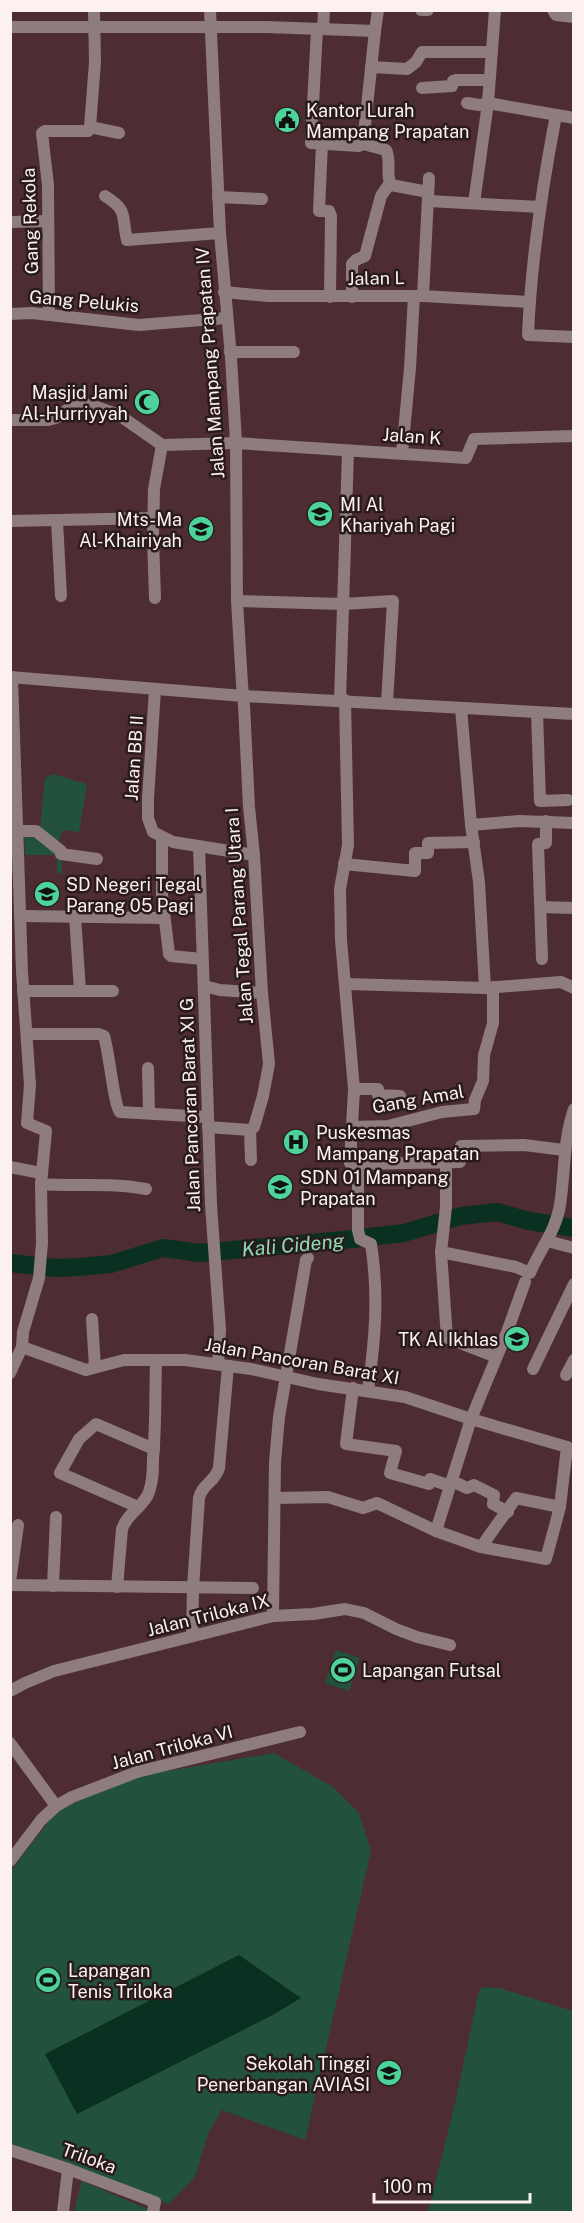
<svg xmlns="http://www.w3.org/2000/svg" width="584" height="2223" font-family="'Public Sans',sans-serif">
<style>
.green{fill:#22523c}
.water{fill:#093020}
.lines{fill:none;stroke-linecap:round;stroke-linejoin:round}
.river{stroke:#093020;stroke-width:18}
.minor{stroke:#8e7c7e;stroke-width:12}
.labels{text-anchor:middle;dominant-baseline:central;stroke-width:5;stroke-linejoin:round;paint-order:stroke}
.poi-label{font-size:18px;fill:#fdf0f1;stroke:#291b1c;text-anchor:start}
.street-label{font-size:18px;fill:#fdf0f1;stroke:#291b1c}
.water-label{font-size:20px;font-style:italic;fill:#8ddbb4;stroke:#291b1c}
</style>
<rect width="100%" height="100%" fill="#4d2d32"/>
<g class="green">
<path d="M53,774L87,784L79,832L63,830L57,844L40,829L45,778Z"/>
<path d="M24,833H37L62,856V873H57V855H25Z"/>
<path d="M336,1650L360,1658L349,1691L325,1683Z"/>
<path d="M274,1753L333,1787L359,1813L371,1851L305,2140L222,2110L208,2134L195,2177L169,2204L11,2144L10,1872L56,1812L126,1778Z"/>
<path d="M483,1987L499,1988L573,2011V2212H428L455,2103L479,1991Z"/>
<path d="M82,2181L152,2211V2212H74Z"/>
</g>
<path class="water" d="M239,1955L301,1998L271,2016L77,2114L45,2054Z"/>
<g class="lines">
<path class="river" d="M10,1263L56,1268L79,1267L111,1264L163,1248L200,1253L343,1240L404,1233L461,1216L497,1212L529,1221L574,1228"/>
<g class="minor">
<path d="M210,10L220,233L231,357L236,443L237,601L242,684L244,705L249,807L254,855L262,993L269,1064L263,1096L254,1127L250,1130"/>
<path d="M421,10H428"/>
<path d="M553,10L556,15L574,17"/>
<path d="M10,27H266L375,31L378,10"/>
<path d="M317,29L311,143L359,146L363,144L386,150C392,162 385,174 391,185L428,192"/>
<path d="M323,29L324,10"/>
<path d="M371,67L407,69L416,62L422,52H492"/>
<path d="M422,88L452,86L453,81L456,80H489"/>
<path d="M467,103L479,105L488,103L574,118"/>
<path d="M556,115C542,188 531,261 528,335L574,337"/>
<path d="M90,127L119,133"/>
<path d="M322,144L319,211H329L331,216L330,297"/>
<path d="M363,144L375,31"/>
<path d="M105,196C129,211 121,215 127,240L220,233"/>
<path d="M218,197L262,199"/>
<path d="M429,201L539,207"/>
<path d="M474,203L488,103L495,10"/>
<path d="M10,222L48,221"/>
<path d="M224,292L268,296H423L529,302"/>
<path d="M423,296L429,178"/>
<path d="M352,297V264L356,260L365,256L381,196L390,183"/>
<path d="M10,314L32,313L139,325L226,318"/>
<path d="M49,315L48,185L42,133L45,131H88L90,127L95,62L94,10"/>
<path d="M230,352H294"/>
<path d="M10,420H48L56,418L71,407L82,404L91,405L119,415L162,445L236,443L466,458L474,439L574,436"/>
<path d="M402,453L410,368L414,296"/>
<path d="M10,521L154,518"/>
<path d="M57,521L61,596"/>
<path d="M155,598L153,538L154,489L162,445"/>
<path d="M237,601L343,604L393,601L387,703"/>
<path d="M10,677L243,696L574,714"/>
<path d="M155,689L148,799V818L153,832L173,842L254,855"/>
<path d="M340,700L348,451"/>
<path d="M345,700L348,845L340,889L341,940L354,1089L350,1163L358,1164V1230L360,1239L371,1244C379,1294 375,1341 368,1390"/>
<path d="M461,708L471,825L479,882L485,988"/>
<path d="M537,712L540,801L568,800"/>
<path d="M471,825L519,821L574,823"/>
<path d="M17,831H36L61,851V854L97,859"/>
<path d="M162,838V895L169,954L171,956L202,959"/>
<path d="M199,846L211,1205L220,1330L218,1364"/>
<path d="M344,864L415,871V853H428V843L474,842"/>
<path d="M541,907L574,908"/>
<path d="M22,916L164,918"/>
<path d="M75,916L80,991"/>
<path d="M542,959L538,844L546,843V821"/>
<path d="M346,984L485,988L561,982L574,988"/>
<path d="M204,986L220,990L262,993"/>
<path d="M23,991H113"/>
<path d="M27,1034H99L104,1036C109,1051 114,1106 120,1112L208,1117"/>
<path d="M148,1068L149,1113"/>
<path d="M354,1089H378V1095L400,1096"/>
<path d="M208,1127L250,1130"/>
<path d="M353,1127L388,1126L442,1112L474,1109L475,1100L483,1081L484,1055L493,1023V987"/>
<path d="M250,1130L251,1160"/>
<path d="M446,1162V1207L441,1252L447,1338L496,1357"/>
<path d="M358,1164L460,1162L461,1146L524,1145L564,1150"/>
<path d="M10,1167L41,1173"/>
<path d="M41,1184C75,1187 111,1182 146,1189"/>
<path d="M547,1241L574,1248"/>
<path d="M441,1252L516,1267L530,1273C540,1249 556,1231 560,1205C565,1173 563,1141 574,1109"/>
<path d="M92,1319L95,1367"/>
<path d="M22,1347L86,1370L124,1360H185L251,1369L318,1384L405,1397L471,1419L567,1447L574,1451"/>
<path d="M533,1369L574,1284"/>
<path d="M10,1373L22,1347L23,1332L39,1278L42,1243L41,1184L46,1131L27,1123L30,1085L22,972L12,677"/>
<path d="M566,1375L574,1360"/>
<path d="M353,1388L346,1444L396,1451L390,1473L429,1484L430,1479L450,1486"/>
<path d="M452,1481L467,1488L474,1485L494,1495L493,1504L508,1512"/>
<path d="M275,1498L328,1497L363,1508L377,1503L436,1531L481,1547L546,1559L560,1507L567,1447"/>
<path d="M138,1507L60,1473L79,1439L96,1424L154,1449"/>
<path d="M436,1531L471,1419L507,1332L525,1282"/>
<path d="M481,1547L516,1498L560,1507"/>
<path d="M10,1582L18,1525"/>
<path d="M10,1585L253,1588"/>
<path d="M53,1586L56,1517"/>
<path d="M117,1587L122,1529C127,1513 144,1507 149,1492C153,1481 153,1470 153,1459C156,1426 155,1393 156,1360"/>
<path d="M273,1616L275,1462L279,1417L306,1260L308,1258"/>
<path d="M192,1636L193,1588L199,1498C202,1484 215,1482 219,1468L228,1366"/>
<path d="M10,1691L25,1683L54,1671L273,1616L313,1614L345,1609L364,1613L396,1629L417,1637L450,1645"/>
<path d="M10,1743L56,1806"/>
<path d="M10,1861L41,1820L56,1806L72,1797L137,1772L300,1732"/>
<path d="M10,2150L68,2169L155,2202L153,2212"/>
<path d="M63,2212L68,2169"/>
</g>
</g>
<defs>
<g id="civic-disc" transform="scale(1.35)"><circle r="9.5" fill="#4dd39a" stroke="#291b1c"/><path d="M-.6-6.5H3V-4.5H.6V-3L4-1V1h2V6H-6V1h2V-1L-.6-3ZM-1.2 2.5V6h2.4V2.5Z" fill="#111"/></g>
<g id="mosque-disc" transform="scale(1.35)"><circle r="9.5" fill="#4dd39a" stroke="#291b1c"/><path d="M3.5-4.9A6 6 0 1 0 3.5 4.9A5 5 0 1 1 3.5-4.9Z" fill="#111"/></g>
<g id="school-disc" transform="scale(1.35)"><circle r="9.5" fill="#4dd39a" stroke="#291b1c"/><path d="M0-5L7-2L0 1L-7-2ZM-4 1L0 2.5L4 1V4Q0 6-4 4Z" fill="#111"/></g>
<g id="hospital-disc" transform="scale(1.35)"><circle r="9.5" fill="#4dd39a" stroke="#291b1c"/><path d="M-5-5h3v3.5h4V-5h3V5h-3V1.5h-4V5h-3Z" fill="#111"/></g>
<g id="stadium-disc" transform="scale(1.35)"><circle r="9.5" fill="#4dd39a" stroke="#291b1c"/><path d="M0-5a6.5 5 0 1 0 0 10a6.5 5 0 1 0 0-10ZM-3.5-1.8h7v3.6h-7Z" fill="#111"/></g>
<g id="university-disc" transform="scale(1.35)"><circle r="9.5" fill="#4dd39a" stroke="#291b1c"/><path d="M0-5L7-2L0 1L-7-2ZM-4 1L0 2.5L4 1V4Q0 6-4 4Z" fill="#111"/></g>
</defs>
<g fill-rule="evenodd">
<use href="#civic-disc" x="287" y="120"/>
<use href="#mosque-disc" x="147" y="402"/>
<use href="#school-disc" x="320" y="514"/>
<use href="#school-disc" x="201" y="529"/>
<use href="#school-disc" x="47" y="894"/>
<use href="#hospital-disc" x="296" y="1142"/>
<use href="#school-disc" x="280" y="1187"/>
<use href="#school-disc" x="517" y="1339"/>
<use href="#stadium-disc" x="343" y="1670"/>
<use href="#stadium-disc" x="48" y="1980"/>
<use href="#university-disc" x="389" y="2073"/>
</g>
<g class="labels">
<g class="poi-label">
<text x="306" y="110">Kantor Lurah<tspan x="306" dy="21">Mampang Prapatan</tspan></text>
<text x="128" y="392" text-anchor="end">Masjid Jami<tspan x="128" dy="21">Al-Hurriyyah</tspan></text>
<text x="340" y="504">MI Al<tspan x="340" dy="21">Khariyah Pagi</tspan></text>
<text x="182" y="519" text-anchor="end">Mts-Ma<tspan x="182" dy="21">Al-Khairiyah</tspan></text>
<text x="66" y="884">SD Negeri Tegal<tspan x="66" dy="21">Parang 05 Pagi</tspan></text>
<text x="316" y="1132">Puskesmas<tspan x="316" dy="21">Mampang Prapatan</tspan></text>
<text x="300" y="1177">SDN 01 Mampang<tspan x="300" dy="21">Prapatan</tspan></text>
<text x="498" y="1339" text-anchor="end">TK Al Ikhlas</text>
<text x="362" y="1670">Lapangan Futsal</text>
<text x="68" y="1970">Lapangan<tspan x="68" dy="21">Tenis Triloka</tspan></text>
<text x="370" y="2063" text-anchor="end">Sekolah Tinggi<tspan x="370" dy="21">Penerbangan AVIASI</tspan></text>
</g>
<g class="street-label">
<text transform="translate(30 221) rotate(-92)">Gang Rekola</text>
<text transform="translate(376 278) rotate(-1)">Jalan L</text>
<text transform="translate(84 301) rotate(5)">Gang Pelukis</text>
<text transform="translate(210 363) rotate(-94)">Jalan Mampang Prapatan IV</text>
<text transform="translate(412 436) rotate(4)">Jalan K</text>
<text transform="translate(134 758) rotate(-86)">Jalan BB II</text>
<text transform="translate(239 916) rotate(-94)">Jalan Tegal Parang Utara I</text>
<text transform="translate(418 1099) rotate(-10)">Gang Amal</text>
<text transform="translate(190 1105) rotate(-92)">Jalan Pancoran Barat XI G</text>
<text transform="translate(302 1361) rotate(10)">Jalan Pancoran Barat XI</text>
<text transform="translate(208 1615) rotate(-14)">Jalan Triloka IX</text>
<text transform="translate(172 1747) rotate(-15)">Jalan Triloka VI</text>
<text transform="translate(89 2158) rotate(20)">Triloka</text>
</g>
<g class="water-label">
<text transform="translate(293 1245) rotate(-5)">Kali Cideng</text>
</g>
</g>
<rect width="584" height="2223" fill="none" stroke="#fdf0f1" stroke-width="24"/>
<path d="M374 2193v9h156v-9" fill="none" stroke="#fdf0f1" stroke-width="3"/>
<text x="383" y="2193" font-size="18" fill="#fdf0f1" stroke="#291b1c" stroke-width="4.5" paint-order="stroke">100 m</text>
</svg>
